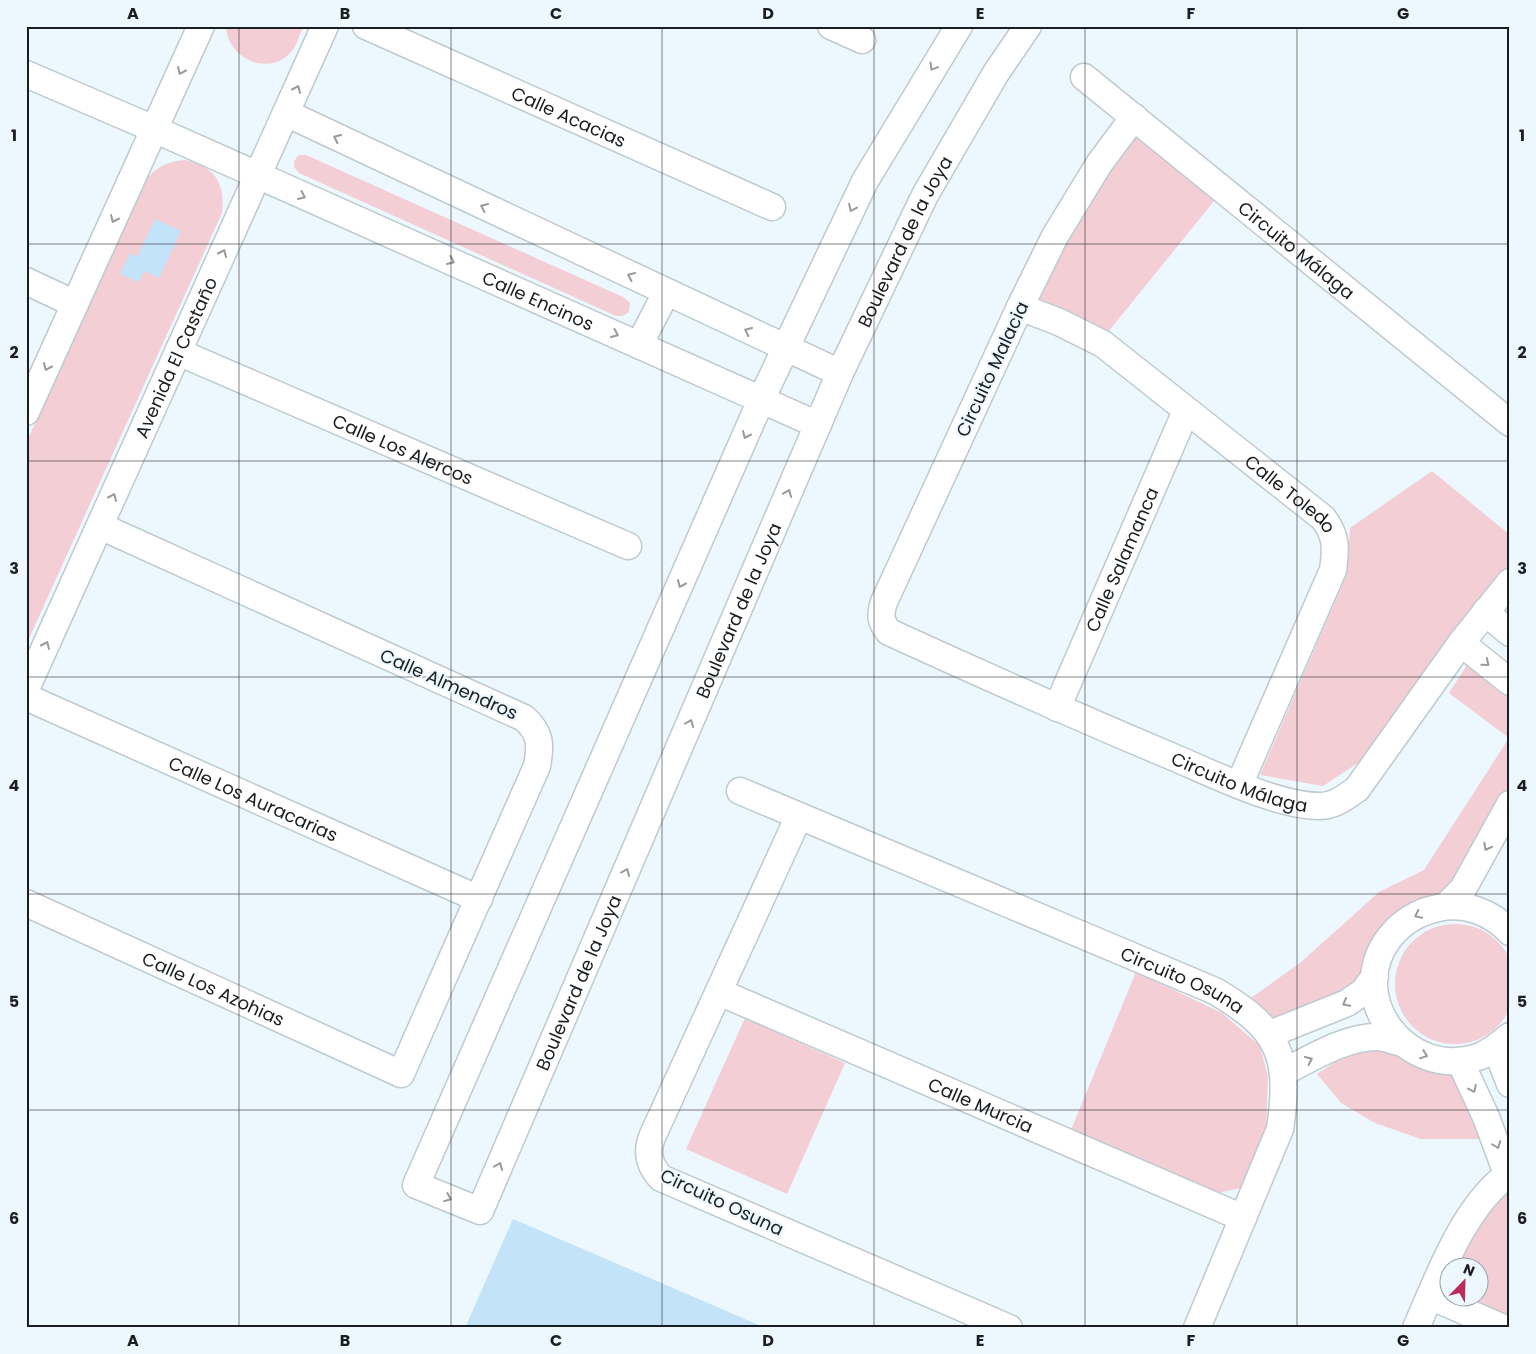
<svg xmlns="http://www.w3.org/2000/svg" width="1536" height="1354" font-family="Poppins,sans-serif">
<style>
.green{fill:#f3ced4}
.building{fill:#c3e3f8}
.lines{fill:none;stroke-linecap:round;stroke-linejoin:round}
.street-casing{stroke:#bdcad2;stroke-width:29}
.street{stroke:#fff;stroke-width:26}
.oneway{stroke:#989a9b}
.grid{fill:none;stroke:#1a1e21;stroke-width:1;stroke-opacity:0.55}
.labels{text-anchor:middle;dominant-baseline:central;stroke-width:4.5;stroke-linejoin:round;paint-order:stroke}
.street-label{font-size:18px;fill:#1a1e21;stroke:#edf7fe}
.neatline{fill:none;stroke:#1a1e21;stroke-width:2}
.grid-label{font-size:16px;text-anchor:middle;font-weight:bold;fill:#1a1e21}
</style>
<rect width="100%" height="100%" fill="#edf7fe"/>
<g class="green">
<path d="M226,26H303C300,34 297,45 292,51C270,78 227,59 226,26Z"/>
<path d="M1135,130L1214,201L1108,332L1035,299L1068,234Z"/>
<path d="M299,155H306L623,297L630,303L629,312L623,316H616L299,173L294,167V161Z"/>
<path d="M186,160C215,167 225,183 222,213L26,645V443L148,177C160,165 169,161 186,160Z"/>
<path d="M1432,471L1510,535V563L1364,759L1323,786L1260,775L1347,574L1350,528Z"/>
<path d="M1469,662L1510,693V791L1490,819L1461,877L1355,991L1271,1025L1248,1000L1300,963L1379,892L1424,870L1509,738L1449,693Z"/>
<circle cx="1455" cy="984" r="60"/>
<path d="M1136,972L1222,1013L1260,1046L1268,1077L1266,1129L1241,1188L1213,1194L1071,1130Z"/>
<path d="M745,1018L845,1063L787,1194L686,1149Z"/>
<path d="M1380,1044L1459,1071L1486,1139H1421L1375,1123L1341,1103L1317,1074L1357,1048Z"/>
<path d="M1510,1183V1319L1461,1297L1478,1296V1266H1455L1470,1236Z"/>
</g>
<g class="building">
<path d="M155,219L181,231L159,278L144,271L139,282L120,274L130,253L137,257Z"/>
<path d="M513,1219L766,1328H465Z"/>
</g>
<g class="lines">
<g class="street-casing">
<g id="street">
<path id="s1" d="M366,26L772,207"/>
<path d="M831,26L862,40"/>
<path id="s2" d="M959,26L865,181L761,400L416,1185L480,1211L840,373L925,195L996,73L1028,26"/>
<path id="s3" d="M26,74L154,129L818,425"/>
<path id="s4" d="M1084,77L1510,423"/>
<path d="M286,113L840,373"/>
<path id="s5" d="M1134,117L1099,164L1055,236L1020,307L884,602C880,614 880,622 889,632C983,675 1078,717 1173,757C1213,774 1277,806 1320,806C1334,806 1346,797 1357,789L1461,643L1510,582"/>
<path d="M26,281L75,304"/>
<path id="s6" d="M1020,307L1059,322L1103,344L1323,518C1337,536 1336,549 1333,570L1239,785"/>
<path d="M639,345L666,293"/>
<path id="s7" d="M178,352L628,546"/>
<path d="M26,412L201,26"/>
<path d="M1485,612L1510,633"/>
<path d="M1461,643L1510,682"/>
<path id="s8" d="M26,689L325,26"/>
<path id="s9" d="M26,697L479,899"/>
<path id="s10" d="M1057,708L1186,411"/>
<path id="s11" d="M740,791L1215,991C1279,1029 1291,1055 1280,1129L1197,1328"/>
<path d="M799,816L652,1137C646,1153 649,1165 661,1178L1009,1328"/>
<path id="s12" d="M26,903L401,1074L537,766C541,745 541,733 524,718L100,526"/>
<path d="M1446,906L1463,889L1510,804"/>
<path d="M1510,932C1491,912 1465,902 1438,908C1418,912 1403,921 1390,937C1343,997 1407,1081 1478,1057C1490,1053 1500,1044 1510,1036"/>
<path id="s13" d="M719,992L1243,1218"/>
<path d="M1270,1034L1347,1003L1363,992L1375,976"/>
<path d="M1496,1048L1510,1084"/>
<path d="M1460,1061L1486,1117L1507,1174"/>
<path d="M1284,1072C1312,1058 1346,1036 1379,1037C1386,1038 1394,1041 1402,1043"/>
<path d="M1430,1296L1503,1328"/>
<path d="M1416,1328C1438,1278 1464,1205 1510,1173"/>
</g>
</g>
<use href="#street" class="street"/>
</g>
<defs><path id="oneway-chevron" d="M-2-3.5L2.5 0L-2 3.5" fill="none" stroke-width="1.6" stroke-linecap="round" stroke-linejoin="round" transform="scale(1.25)"/></defs>
<g class="oneway">
<use href="#oneway-chevron" transform="translate(933 67) rotate(121)"/>
<use href="#oneway-chevron" transform="translate(181 71) rotate(114)"/>
<use href="#oneway-chevron" transform="translate(297 89) rotate(-66)"/>
<use href="#oneway-chevron" transform="translate(337 138) rotate(-155)"/>
<use href="#oneway-chevron" transform="translate(302 196) rotate(24)"/>
<use href="#oneway-chevron" transform="translate(484 207) rotate(-155)"/>
<use href="#oneway-chevron" transform="translate(852 208) rotate(115)"/>
<use href="#oneway-chevron" transform="translate(114 219) rotate(114)"/>
<use href="#oneway-chevron" transform="translate(223 253) rotate(-66)"/>
<use href="#oneway-chevron" transform="translate(451 261) rotate(24)"/>
<use href="#oneway-chevron" transform="translate(631 276) rotate(-155)"/>
<use href="#oneway-chevron" transform="translate(748 331) rotate(-155)"/>
<use href="#oneway-chevron" transform="translate(615 334) rotate(24)"/>
<use href="#oneway-chevron" transform="translate(47 367) rotate(114)"/>
<use href="#oneway-chevron" transform="translate(746 435) rotate(114)"/>
<use href="#oneway-chevron" transform="translate(788 493) rotate(-67)"/>
<use href="#oneway-chevron" transform="translate(113 497) rotate(-66)"/>
<use href="#oneway-chevron" transform="translate(681 584) rotate(114)"/>
<use href="#oneway-chevron" transform="translate(46 645) rotate(-66)"/>
<use href="#oneway-chevron" transform="translate(1486 663) rotate(39)"/>
<use href="#oneway-chevron" transform="translate(690 723) rotate(-67)"/>
<use href="#oneway-chevron" transform="translate(1487 847) rotate(118)"/>
<use href="#oneway-chevron" transform="translate(626 872) rotate(-67)"/>
<use href="#oneway-chevron" transform="translate(1418 915) rotate(154)"/>
<use href="#oneway-chevron" transform="translate(1346 1003) rotate(152)"/>
<use href="#oneway-chevron" transform="translate(1424 1055) rotate(21)"/>
<use href="#oneway-chevron" transform="translate(1309 1060) rotate(-25)"/>
<use href="#oneway-chevron" transform="translate(1473 1089) rotate(65)"/>
<use href="#oneway-chevron" transform="translate(1497 1145) rotate(69)"/>
<use href="#oneway-chevron" transform="translate(499 1166) rotate(-67)"/>
<use href="#oneway-chevron" transform="translate(448 1198) rotate(22)"/>
</g>
<path class="grid" d="M239,26V1328M451,26V1328M662,26V1328M874,26V1328M1085,26V1328M1297,26V1328M26,244H1510M26,461H1510M26,677H1510M26,894H1510M26,1110H1510"/>
<g class="labels">
<g class="street-label">
<text stroke="none"><textPath href="#s1" startOffset="222">Calle Acacias</textPath></text>
<text stroke="none"><textPath href="#s2" startOffset="2409">Boulevard de la Joya</textPath></text>
<text stroke="none"><textPath href="#s4" startOffset="274">Circuito Málaga</textPath></text>
<text stroke="none"><textPath href="#s3" startOffset="560">Calle Encinos</textPath></text>
<text stroke="none"><textPath href="#s8" startOffset="364">Avenida El Castaño</textPath></text>
<text transform="translate(992 369) rotate(-65)">Circuito Malacia</text>
<text stroke="none"><textPath href="#s7" startOffset="245">Calle Los Alercos</textPath></text>
<text stroke="none"><textPath href="#s6" startOffset="331">Calle Toledo</textPath></text>
<text stroke="none"><textPath href="#s10" startOffset="162">Calle Salamanca</textPath></text>
<text stroke="none"><textPath href="#s2" startOffset="2004">Boulevard de la Joya</textPath></text>
<text transform="translate(449 684) rotate(24)">Calle Almendros</text>
<text stroke="none"><textPath href="#s5" startOffset="961">Circuito Málaga</textPath></text>
<text stroke="none"><textPath href="#s9" startOffset="249">Calle Los Auracarias</textPath></text>
<text stroke="none"><textPath href="#s11" startOffset="481">Circuito Osuna</textPath></text>
<text stroke="none"><textPath href="#s2" startOffset="1599">Boulevard de la Joya</textPath></text>
<text stroke="none"><textPath href="#s12" startOffset="206">Calle Los Azohias</textPath></text>
<text stroke="none"><textPath href="#s13" startOffset="285">Calle Murcia</textPath></text>
<text transform="translate(722 1202) rotate(25)">Circuito Osuna</text>
</g>
</g>
<rect width="1536" height="1354" fill="none" stroke="#edf7fe" stroke-width="55"/>
<g transform="translate(1464 1282) rotate(23)"><circle r="24" fill="#edf7fe" stroke="#99a0a6"/>
<path d="M0-4L9 19L0 12L-9 19Z" fill="#bb2c58"/>
<text y="-8" font-size="14" font-weight="bold" text-anchor="middle" fill="#1a1e21">N</text>
</g>
<rect x="28" y="28" width="1480" height="1298" class="neatline"/>
<g class="grid-label">
<text x="133" y="19">A</text>
<text x="345" y="19">B</text>
<text x="556" y="19">C</text>
<text x="768" y="19">D</text>
<text x="980" y="19">E</text>
<text x="1191" y="19">F</text>
<text x="1403" y="19">G</text>
<text x="14" y="141">1</text>
<text x="1522" y="141">1</text>
<text x="14" y="358">2</text>
<text x="1522" y="358">2</text>
<text x="14" y="574">3</text>
<text x="1522" y="574">3</text>
<text x="14" y="791">4</text>
<text x="1522" y="791">4</text>
<text x="14" y="1007">5</text>
<text x="1522" y="1007">5</text>
<text x="14" y="1224">6</text>
<text x="1522" y="1224">6</text>
<text x="133" y="1346">A</text>
<text x="345" y="1346">B</text>
<text x="556" y="1346">C</text>
<text x="768" y="1346">D</text>
<text x="980" y="1346">E</text>
<text x="1191" y="1346">F</text>
<text x="1403" y="1346">G</text>
</g>
</svg>
